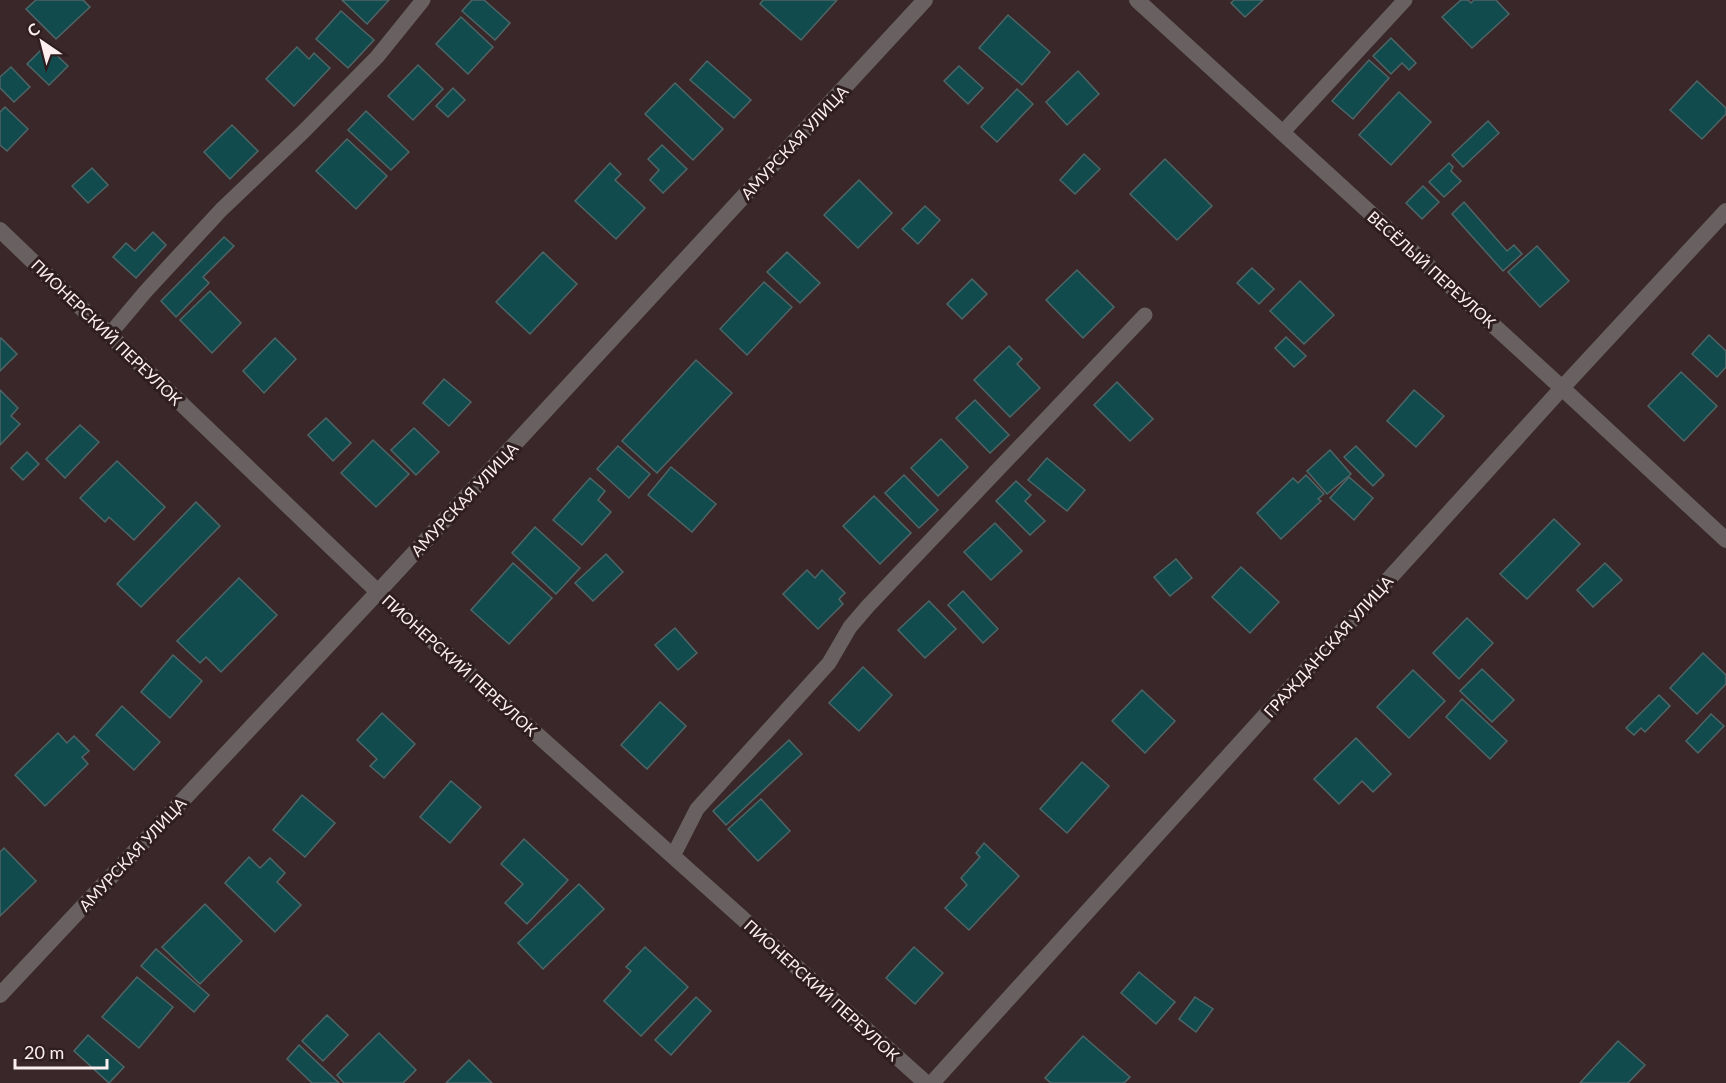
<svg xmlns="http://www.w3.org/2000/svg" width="1726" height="1083" font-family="Lato,sans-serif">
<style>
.building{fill:#124b4e;stroke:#4f6566;stroke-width:1.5}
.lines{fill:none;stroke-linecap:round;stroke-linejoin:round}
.service{stroke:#696061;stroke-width:15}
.minor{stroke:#696061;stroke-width:16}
.labels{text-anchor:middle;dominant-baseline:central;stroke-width:6;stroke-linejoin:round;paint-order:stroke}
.street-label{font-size:16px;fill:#fceff0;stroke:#2f1e20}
</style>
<rect width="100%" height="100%" fill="#392729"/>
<g class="building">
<path d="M36,0H83L90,7L56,39L26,9Z"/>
<path d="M342,0H389L367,24Z"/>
<path d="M472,0H484L510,23L495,40L462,11Z"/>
<path d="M763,0H837L801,40L760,4Z"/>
<path d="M1234,0H1263L1245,17L1231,3Z"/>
<path d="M1461,0H1468L1471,3L1474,0H1496L1509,14L1472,48L1442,17Z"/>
<path d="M341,11L374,40L348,68L316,39Z"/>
<path d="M1008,15L1050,52L1022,85L979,48Z"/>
<path d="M461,17L493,47L468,74L436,44Z"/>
<path d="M1391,38L1416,63L1409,70L1402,63L1391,74L1373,56Z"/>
<path d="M46,45L68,66L49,85L27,64Z"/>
<path d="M297,47L309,59L314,53L330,68L294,106L266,79Z"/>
<path d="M1369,60L1389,78L1353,119L1332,101Z"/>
<path d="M707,61L751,100L734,118L690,80Z"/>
<path d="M418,65L443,89L413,120L388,96Z"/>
<path d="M959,66L983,88L968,104L944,81Z"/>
<path d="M11,67L30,87L14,102L0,88V77Z"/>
<path d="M1078,71L1099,94L1067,125L1046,102Z"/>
<path d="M1697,81L1726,108V114L1702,139L1670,110Z"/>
<path d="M675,83L723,129L693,160L645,114Z"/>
<path d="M453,88L465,100L448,117L436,106Z"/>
<path d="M1017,89L1033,104L997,142L981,127Z"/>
<path d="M1399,92L1431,122L1391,165L1359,135Z"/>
<path d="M5,107L28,129L7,151L0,145V112Z"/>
<path d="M366,111L409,152L391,170L348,130Z"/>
<path d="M1488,121L1499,133L1463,167L1452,155Z"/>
<path d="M232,125L258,151L230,179L204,152Z"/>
<path d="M347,139L387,176L356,209L316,171Z"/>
<path d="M662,145L687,169L663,193L650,180L659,170L648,159Z"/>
<path d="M1084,154L1100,169L1075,194L1060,180Z"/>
<path d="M1165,159L1212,206L1177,240L1130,194Z"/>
<path d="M610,163L621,174L615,180L645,208L616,239L575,201Z"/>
<path d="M1449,163L1453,167L1451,171L1461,181L1444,197L1429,182Z"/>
<path d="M92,168L108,185L88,203L72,186Z"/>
<path d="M859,180L892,213L858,248L824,215Z"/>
<path d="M1423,186L1439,202L1422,219L1406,203Z"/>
<path d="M1464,202L1507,251L1514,245L1522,254L1503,271L1452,214Z"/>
<path d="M925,206L940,220L918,244L902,229Z"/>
<path d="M153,232L166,245L136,278L113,257L126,243L135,251Z"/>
<path d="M224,237L234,246L203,277L209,283L176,317L161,301Z"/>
<path d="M1537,246L1569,281L1540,307L1508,272Z"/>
<path d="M543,252L577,284L530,334L496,302Z"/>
<path d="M787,252L820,283L800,303L767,272Z"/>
<path d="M1252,268L1274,289L1259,304L1237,283Z"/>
<path d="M1077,270L1114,307L1083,338L1046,300Z"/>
<path d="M972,279L987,294L962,319L947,304Z"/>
<path d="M1300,281L1334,315L1304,344L1270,311Z"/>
<path d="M764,282L792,307L747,355L720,329Z"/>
<path d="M210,291L241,323L212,353L180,320Z"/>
<path d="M1709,335L1726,351V367L1717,377L1692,354Z"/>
<path d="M1286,337L1306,356L1294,367L1275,348Z"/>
<path d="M1,338L17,354L0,371V339Z"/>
<path d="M275,338L296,359L264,393L243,371Z"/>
<path d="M1009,346L1022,359L1017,364L1040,388L1010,417L974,380Z"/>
<path d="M696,360L732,393L657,473L622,441Z"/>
<path d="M1681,372L1717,406L1684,441L1648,406Z"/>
<path d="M444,379L471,402L449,426L423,403Z"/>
<path d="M1117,382L1153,419L1130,441L1094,405Z"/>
<path d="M0,390L18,408L11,416L20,424L0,445Z"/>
<path d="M1414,390L1444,416L1416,447L1387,421Z"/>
<path d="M975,400L1009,435L990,453L956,418Z"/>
<path d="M326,418L351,443L333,461L308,435Z"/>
<path d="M80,425L99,442L65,478L46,459Z"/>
<path d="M414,428L439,452L416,475L391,450Z"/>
<path d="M941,439L968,467L938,496L911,468Z"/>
<path d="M373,440L409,474L376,507L341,473Z"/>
<path d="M618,446L650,474L629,498L597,469Z"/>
<path d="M1356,446L1384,475L1373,486L1344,457Z"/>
<path d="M1330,450L1351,474L1327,494L1307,471Z"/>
<path d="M27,452L39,464L23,480L11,468Z"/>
<path d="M1047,458L1085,490L1067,511L1028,480Z"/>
<path d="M117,461L165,507L134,540L109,517L105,522L80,498Z"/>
<path d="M671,467L716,504L692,532L648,495Z"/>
<path d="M904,475L938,510L919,528L885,493Z"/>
<path d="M1306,475L1324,494L1318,499L1321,501L1281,539L1257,513L1293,478L1298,483Z"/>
<path d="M1349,477L1373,498L1354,520L1330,498Z"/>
<path d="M590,478L605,491L598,500L611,512L582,545L553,520Z"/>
<path d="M1016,481L1031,495L1025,501L1045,521L1030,535L996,501Z"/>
<path d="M874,496L911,533L880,564L843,526Z"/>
<path d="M196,502L220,526L141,607L117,584Z"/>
<path d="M1554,519L1580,544L1527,599L1500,574Z"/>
<path d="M995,523L1022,551L991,580L964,552Z"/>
<path d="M535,527L580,568L556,594L512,553Z"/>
<path d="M606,554L623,572L593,601L575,583Z"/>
<path d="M1176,559L1192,578L1170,596L1154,577Z"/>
<path d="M513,563L552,598L509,644L471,610Z"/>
<path d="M1605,563L1622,580L1593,607L1577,590Z"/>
<path d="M1241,567L1279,602L1250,633L1212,597Z"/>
<path d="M807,570L815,578L822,570L845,593L839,599L843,604L818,629L783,594Z"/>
<path d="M239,578L277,615L221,672L206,657L200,663L177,641Z"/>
<path d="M963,591L998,629L983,643L948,605Z"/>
<path d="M929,601L956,629L925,658L898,630Z"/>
<path d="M1467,618L1493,643L1459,679L1433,653Z"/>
<path d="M675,628L697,653L678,670L655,645Z"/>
<path d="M1703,653L1726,675V684L1697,714L1670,688Z"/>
<path d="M173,655L202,681L170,718L141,692Z"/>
<path d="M863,667L892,695L859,731L829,703Z"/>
<path d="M1482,669L1514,700L1492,722L1460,691Z"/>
<path d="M1413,670L1445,701L1409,738L1377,707Z"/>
<path d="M1142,690L1175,721L1145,753L1112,721Z"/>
<path d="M1659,695L1670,706L1645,732L1641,728L1634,735L1626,728Z"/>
<path d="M1462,699L1507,741L1490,759L1446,717Z"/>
<path d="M660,702L686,726L647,769L621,745Z"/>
<path d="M122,706L160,742L134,770L96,735Z"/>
<path d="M382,713L415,744L384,778L370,766L377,759L357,740Z"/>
<path d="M1711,714L1724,726L1698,753L1686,741Z"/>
<path d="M58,733L67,743L74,736L89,751L82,757L88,764L45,806L15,775Z"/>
<path d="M1356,738L1391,774L1373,792L1362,781L1339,804L1314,779Z"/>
<path d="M789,740L802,754L726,825L713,811Z"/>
<path d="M1082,762L1109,786L1067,833L1040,809Z"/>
<path d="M451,781L481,807L450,843L420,817Z"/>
<path d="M302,795L335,823L305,857L273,830Z"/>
<path d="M761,799L790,831L758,861L728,829Z"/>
<path d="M524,839L568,880L527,924L505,903L523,884L501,864Z"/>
<path d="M984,843L1019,876L969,930L945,908L967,885L961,878L980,857L976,853Z"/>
<path d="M4,848L36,881L0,916V852Z"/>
<path d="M249,857L260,868L270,858L285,873L277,882L301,905L275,932L225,883Z"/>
<path d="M579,884L604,909L543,969L518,943Z"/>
<path d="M205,904L242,941L200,984L162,947Z"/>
<path d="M645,947L688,987L641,1036L604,1001L631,971L626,967Z"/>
<path d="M914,947L943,973L915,1004L886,978Z"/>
<path d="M156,949L209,995L194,1012L141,966Z"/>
<path d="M1139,972L1175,1002L1156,1024L1121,993Z"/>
<path d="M137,977L173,1007L139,1048L102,1017Z"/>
<path d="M696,997L711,1011L671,1055L655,1040Z"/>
<path d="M1195,997L1213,1009L1196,1032L1179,1019Z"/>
<path d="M327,1015L348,1035L323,1061L302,1041Z"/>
<path d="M379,1033L416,1070L403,1083H344L337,1075Z"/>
<path d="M88,1035L124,1067L109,1083L74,1051Z"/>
<path d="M1083,1036L1130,1077L1124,1083H1051L1045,1078Z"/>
<path d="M1618,1041L1645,1065L1628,1083H1580Z"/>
<path d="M299,1045L339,1083H312L287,1059Z"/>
<path d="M469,1060L492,1083H446Z"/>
</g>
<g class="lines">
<g class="service">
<path d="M1282,133L1405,0"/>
<path d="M109,335L146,291L221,210L303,132L377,57L423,0"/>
<path d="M673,856L697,809L829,663L850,627L868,606L1145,315"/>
</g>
<g class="minor">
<path d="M1137,0L1562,388L1726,540"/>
<path d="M0,230L378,592L926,1083"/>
<path d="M0,995L378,592L925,0"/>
<path d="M932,1083L1562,388L1726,211"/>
</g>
</g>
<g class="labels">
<g class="street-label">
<text transform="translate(794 142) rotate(-47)">АМУРСКАЯ УЛИЦА</text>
<text transform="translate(1432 269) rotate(42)">ВЕСЁЛЫЙ ПЕРЕУЛОК</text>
<text transform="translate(107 332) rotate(44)">ПИОНЕРСКИЙ ПЕРЕУЛОК</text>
<text transform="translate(464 499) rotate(-47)">АМУРСКАЯ УЛИЦА</text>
<text transform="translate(1328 646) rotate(-48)">ГРАЖДАНСКАЯ УЛИЦА</text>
<text transform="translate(460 665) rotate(42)">ПИОНЕРСКИЙ ПЕРЕУЛОК</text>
<text transform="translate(132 854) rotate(-47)">АМУРСКАЯ УЛИЦА</text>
<text transform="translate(822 990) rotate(42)">ПИОНЕРСКИЙ ПЕРЕУЛОК</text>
</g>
</g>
<g transform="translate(42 42) rotate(325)" stroke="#2f1e20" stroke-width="4.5" paint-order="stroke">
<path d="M0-4.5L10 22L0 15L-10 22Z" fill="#fceff0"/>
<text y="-9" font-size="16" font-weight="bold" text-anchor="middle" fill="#fceff0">С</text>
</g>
<path d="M15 1059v9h92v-9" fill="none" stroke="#fceff0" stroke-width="3"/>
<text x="24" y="1059" font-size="18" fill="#fceff0" stroke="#2f1e20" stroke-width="4.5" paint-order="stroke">20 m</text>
</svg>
